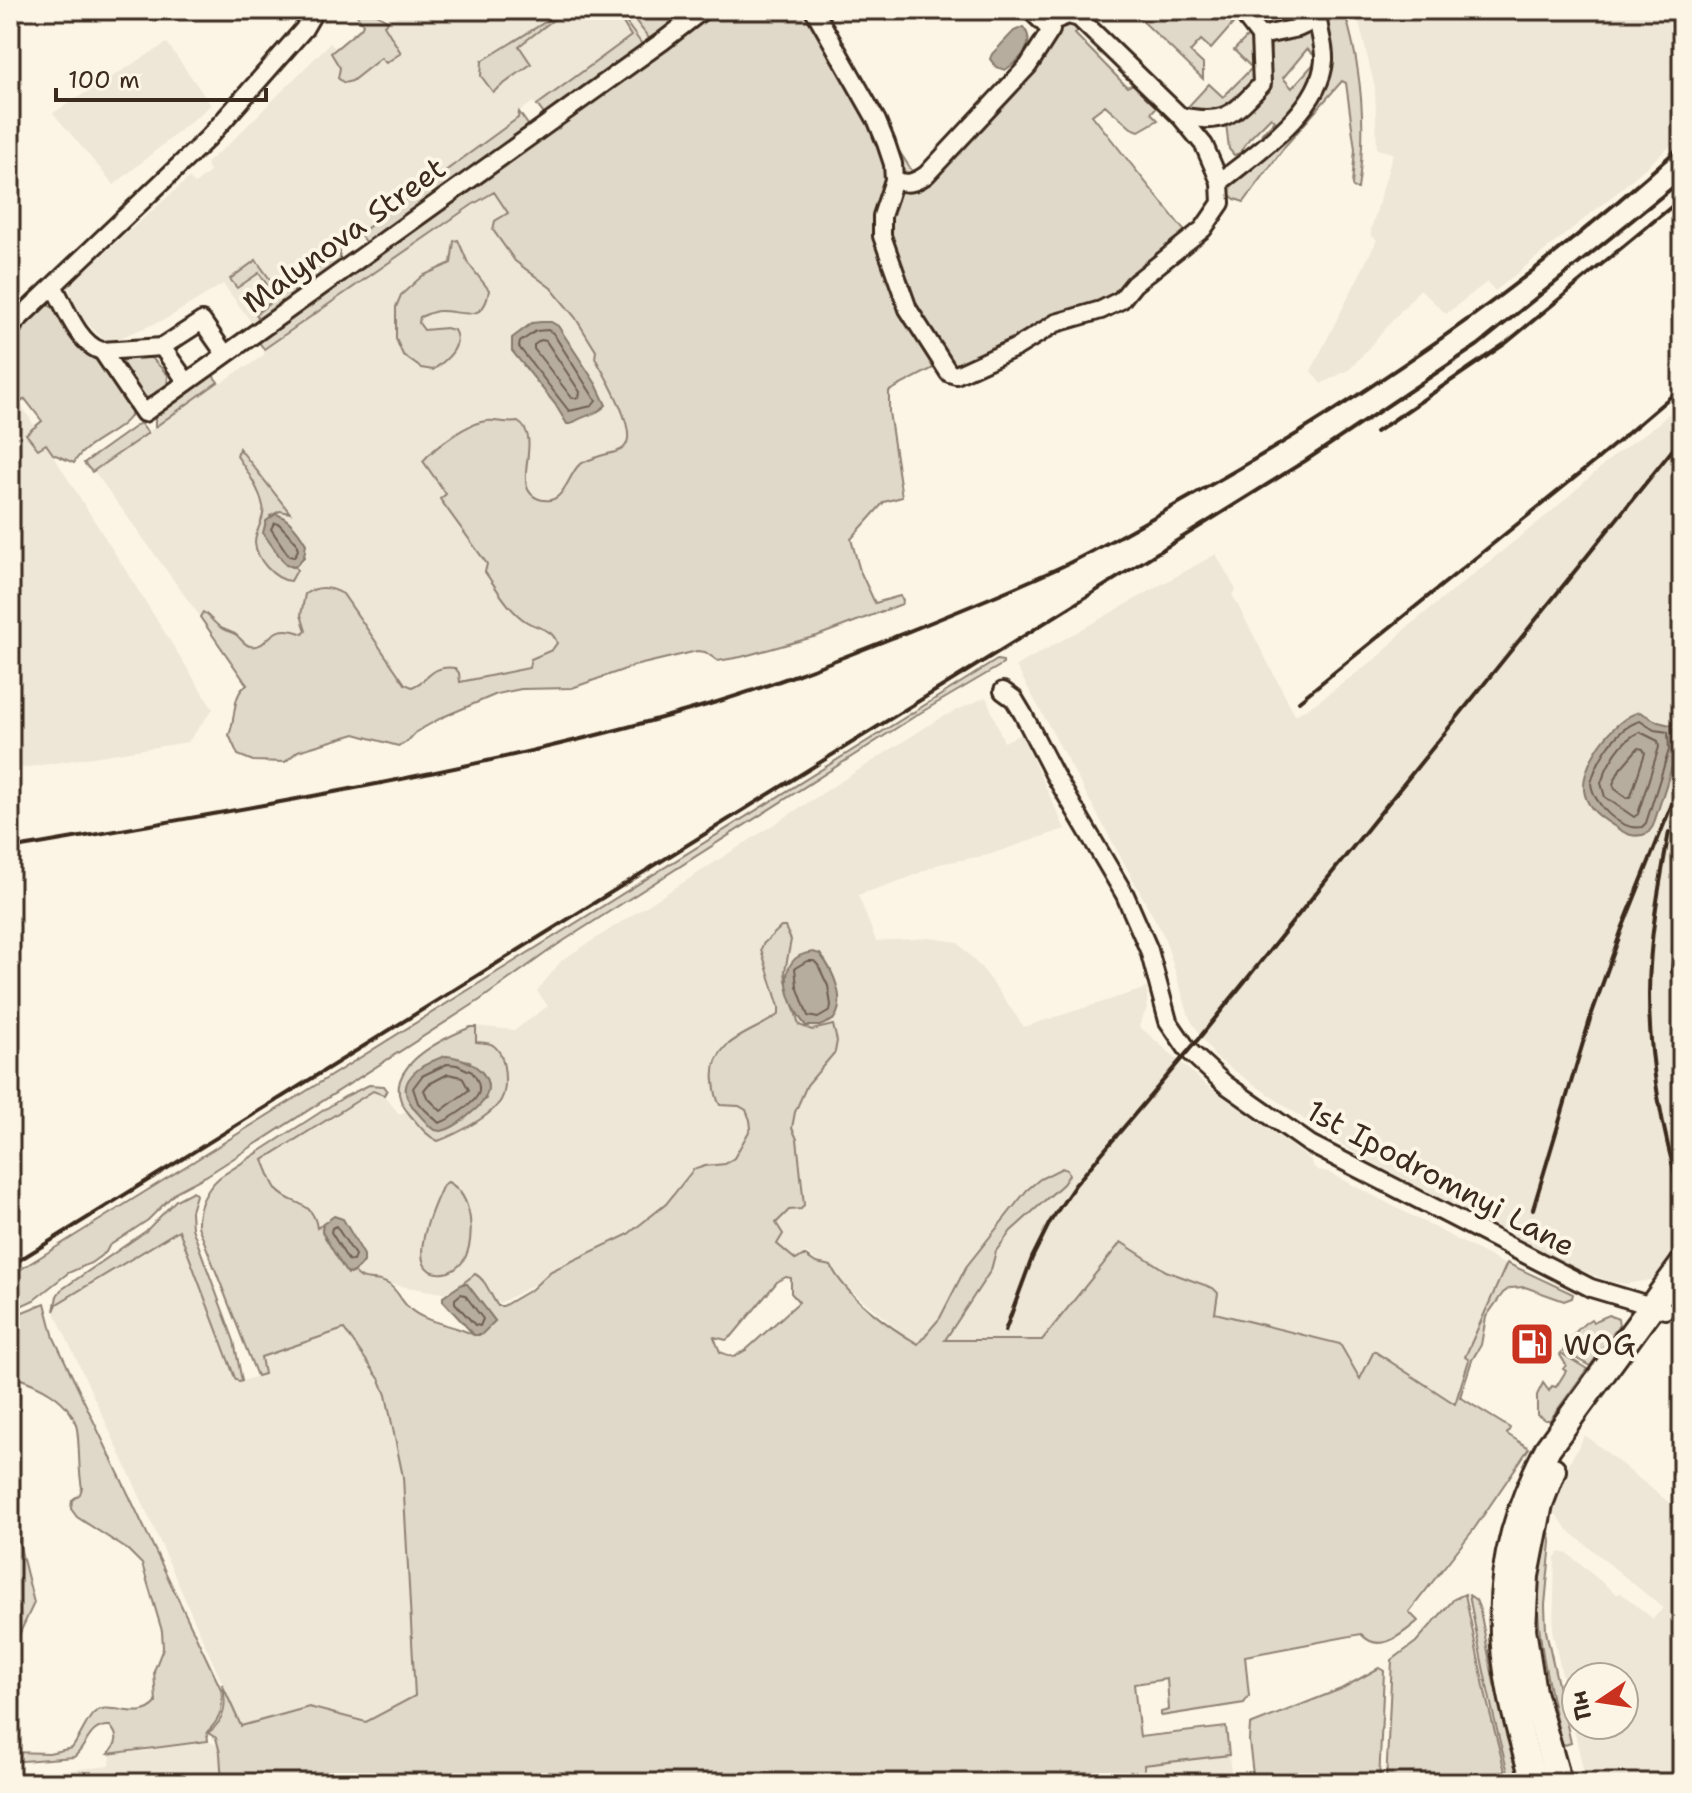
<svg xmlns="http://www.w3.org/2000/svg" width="1692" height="1793" font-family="'Shantell Sans',sans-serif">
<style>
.built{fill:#eee6d6;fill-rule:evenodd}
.green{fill:#e0d8c8;stroke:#8e8173;stroke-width:2;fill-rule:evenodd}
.water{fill:#b7ad9e;stroke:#85796b;stroke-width:2}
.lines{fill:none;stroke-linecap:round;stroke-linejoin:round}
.shore{stroke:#6d5e51;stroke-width:2}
.street-casing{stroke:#3b2a1e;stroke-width:22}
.primary-casing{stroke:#3b2a1e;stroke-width:30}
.street{stroke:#fcf5e5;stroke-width:16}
.primary{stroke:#fcf5e5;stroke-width:24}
.rail{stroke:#3b2a1e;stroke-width:4}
.labels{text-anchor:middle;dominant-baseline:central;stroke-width:8;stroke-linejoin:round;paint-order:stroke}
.street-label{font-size:30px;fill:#3b2a1e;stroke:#fcf5e5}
.poi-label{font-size:30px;fill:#3b2a1e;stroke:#fcf5e5;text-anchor:start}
</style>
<rect width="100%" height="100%" fill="#fcf5e5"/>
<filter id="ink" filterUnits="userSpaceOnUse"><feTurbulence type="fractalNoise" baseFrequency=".0125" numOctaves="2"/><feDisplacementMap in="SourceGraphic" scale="16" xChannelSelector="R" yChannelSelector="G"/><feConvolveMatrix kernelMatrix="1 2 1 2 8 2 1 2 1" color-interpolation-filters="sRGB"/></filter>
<g filter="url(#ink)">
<g class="built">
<path d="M361,10L377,14L384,25L405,10H613L618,17L628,10L652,42L546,117L533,102L519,112L531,129L366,243L358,234L341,247L340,265L307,282L303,278L294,284L296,292L261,322L252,323L223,284L166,319L107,343L78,314L68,285L189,178L195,184L210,172L206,163L227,146L330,43L335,48L361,28L363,24L357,15Z"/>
<path d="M1356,10H1682V136L1615,194L1495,291L1487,282L1446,314L1420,289L1350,369L1321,384L1311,371L1377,240L1371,235V230L1393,153L1377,149L1375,88Z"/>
<path d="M167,43L211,105L114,185L53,113Z"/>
<path d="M494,192L561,294L649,438L556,663L269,720L204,622L94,471L218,382H223L244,367L245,368L264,355V349Z"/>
<path d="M10,387L213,709L188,742L10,770Z"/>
<path d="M1682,402V1248L1656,1279L1626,1284L1608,1281L1576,1268L1365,1159L1328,1136L1215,1057L1190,1019L1164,936L1016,666L1216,554L1236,590L1232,594L1295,715L1316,703L1382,654L1405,629L1551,512L1616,454L1654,427Z"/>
<path d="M986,697L1004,742L1021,734L1065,829L988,855L939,864L908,878L858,895L876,941L931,938L957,942L985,972L1024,1027L1147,988V1008L1139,1026L1204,1083L1311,1160L1314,1167L1320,1171H1326L1506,1265L1465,1357L1469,1359L1456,1404L1375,1352L1360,1380L1340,1344L1215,1312L1218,1293L1213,1288L1166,1271L1121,1242L1042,1340H944L924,1351L805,1252L796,1261L655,1219L500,1303L343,1276L306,1205L278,1191L263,1160L373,1091L384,1095L399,1114L406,1111L400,1098L399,1086L402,1075L420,1054L431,1046L474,1026L515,1030L548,1006L537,991L562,960L940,718Z"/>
<path d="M179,1230L239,1382L264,1374L261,1357L344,1329L379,1380L386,1395L403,1477L415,1696L366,1722L309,1707L241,1726L137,1490L54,1311L57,1304Z"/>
<path d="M1585,1435L1682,1513V1783H1586L1553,1634L1555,1557L1560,1552L1568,1554L1616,1594L1621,1593L1653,1619L1663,1608L1569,1531L1551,1508L1567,1467ZM1576,1677H1624V1725H1576Z"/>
<path d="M208,1741L218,1746L220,1753L222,1783H10V1776L110,1766L111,1754L148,1751L152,1747Z"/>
<path d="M1229,1755L1232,1783H1145L1143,1765Z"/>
</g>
<g class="green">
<path d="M361,10H370L388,21L384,25L401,53L386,63L381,58L352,81L344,83L338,78L340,68L331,53L361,28L363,24L357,15Z"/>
<path d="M613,10H691L652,42L628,11L618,17Z"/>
<path d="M710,10H811L838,58L922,186L1065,22L1082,27L1075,34L1127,87L1137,82L1160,103L1151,113L1158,120L1139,131L1131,128L1105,105L1092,115L1190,238L1108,301L956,367L937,366L889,391V412L902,497L884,502L851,539L860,571L875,603L900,596L903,600L902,604L817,636L741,657L718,661L705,652L697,651L634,666L572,688L521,689L497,694L443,717L416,732L407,742L398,746L355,734L298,751L285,762L253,761L238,755L229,735C236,719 232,693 247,685L200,617L203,612C210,616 215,625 223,629C227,631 231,632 235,634C240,637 244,645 250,646C271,650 267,619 303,634L306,631L301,615L305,594C318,585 331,587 343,594L405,684L412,687C431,680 429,665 455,668L459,673L460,682L529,668L531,659L552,650L557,643C552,628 539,629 527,622C509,611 497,589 485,572L487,564L440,499L446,494L423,461C435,447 468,422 487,421C497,420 508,424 518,422C545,438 508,488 539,499C563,507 567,478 578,466C583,461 593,459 600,456C612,452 627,453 628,438C630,419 605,375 595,358L596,351L575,317L551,288L515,261L493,230L495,221L508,213L494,192L472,205L264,349L258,341L364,268Z"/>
<path d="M1131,10H1224L1233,24L1211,49L1201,40L1190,52L1203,64V79Z"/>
<path d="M1269,10H1296L1304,19L1269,28L1262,19Z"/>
<path d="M1324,10H1344C1362,69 1367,128 1358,189L1353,188L1352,185L1355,149L1346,83L1342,81L1286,145L1244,202L1235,199L1227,193L1228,183L1313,99Z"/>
<path d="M555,16L557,17L519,46L531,64L493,92L481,76L482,61Z"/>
<path d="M625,21L644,47L546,117L537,105L631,36L623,23Z"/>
<path d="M1312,29C1335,62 1296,123 1266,141L1260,139L1262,133L1275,121L1271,117L1249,139L1240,153L1234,155L1229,149L1226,123L1241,114L1268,87L1271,40ZM1307,49L1318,59L1292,88L1283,78Z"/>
<path d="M1252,32L1258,81L1227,113L1184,111L1209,84L1223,97L1252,68L1234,50Z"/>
<path d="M519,112L531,129L366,243L359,234L518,118Z"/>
<path d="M458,240L468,263L489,290C484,326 460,310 439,311C433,311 426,315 420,317L419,323L424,330L446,328L454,330C464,347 445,361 433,370L421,368L403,355L396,339V307L401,295L422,276L451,263L454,241Z"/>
<path d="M340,247V265L312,283L303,278L324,264V258Z"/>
<path d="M256,260L277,289L294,284V296L261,322L256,314L276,298L259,273L237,288L230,279Z"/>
<path d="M46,305L56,308L76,343L101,362L133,410C127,431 85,441 74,463L53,454L46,444L38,449L26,434L42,421L25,399L10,410V348L36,312Z"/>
<path d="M145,356L153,359L168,375L167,387L151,399L142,396L120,362L134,357Z"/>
<path d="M211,373L218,382L155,427V415L159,409Z"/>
<path d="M140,423L148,433L92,472L84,463Z"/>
<path d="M239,448L290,513L280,511L270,516L292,567H295L297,570L291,581C274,580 256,559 255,542C255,530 266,518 263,506C259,488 247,471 237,456Z"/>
<path d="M997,660L1003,661V664L920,713L557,945L480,1000L206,1176L177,1191L148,1220L109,1246L106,1252L91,1263L68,1273L34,1300L10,1311V1276Z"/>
<path d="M781,927H785L791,940L785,971L786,980L799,1025L812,1030L833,1025L837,1041L835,1052L807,1085L795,1112L792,1128L797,1139L804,1205L801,1209L789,1210L776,1223L783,1234L777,1244L796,1260L804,1255L816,1263L831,1266C846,1296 889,1327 918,1344L940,1318L966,1267L1027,1190L1040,1179L1062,1168L1067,1170L1069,1175L1063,1184L1011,1231L996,1251L991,1270L945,1340H1042L1121,1242L1166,1271L1213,1288L1218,1293L1215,1313L1340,1344L1360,1379L1374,1351L1455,1404L1469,1360L1465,1357L1507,1263L1573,1294L1572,1298L1564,1301L1525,1287L1510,1288L1503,1293L1486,1317L1481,1345L1472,1360L1460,1397L1510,1428L1507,1434L1529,1448L1474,1529L1409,1612L1418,1621C1402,1634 1380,1655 1361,1634L1245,1656L1249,1696L1244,1703L1161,1716V1712L1169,1710L1167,1679L1134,1684L1140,1737L1226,1727L1229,1755L1144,1765L1145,1783H222L220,1753L216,1738L208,1733C226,1720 227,1704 222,1684L241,1726L309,1707L366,1722L415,1696L403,1477L386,1395L380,1380L344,1329L261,1357L264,1374L257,1376L198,1226C197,1207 206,1189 220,1177L344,1097L369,1085L384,1086L387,1090L384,1095L373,1091L263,1160C267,1169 271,1182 277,1190C291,1206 313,1199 317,1228L323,1224L322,1232L348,1274L354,1271C363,1285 376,1276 388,1284C397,1289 401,1301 409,1308C426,1324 454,1324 474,1335L495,1321L467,1284H462L475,1274C487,1280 490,1296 498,1306H503L532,1289L551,1271L627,1235L666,1204L693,1170L705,1166L725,1164L734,1158L751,1128L750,1120L746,1110L739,1106L720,1105C715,1097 715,1090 714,1081C709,1039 754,1034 779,1014V1007L761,949L763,944ZM786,1277L791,1278V1293L799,1302L746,1350L733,1357L720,1352L714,1337L726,1340L733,1335L777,1282Z"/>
<path d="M471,1027H476V1042C482,1043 490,1042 494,1046C506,1055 508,1088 501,1100C492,1116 455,1135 438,1141C426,1136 419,1125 410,1115C372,1072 439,1040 471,1027ZM446,1056L470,1061L486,1099L452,1127L433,1129L412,1107Z"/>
<path d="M448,1182C473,1195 476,1238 464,1260C459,1267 452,1272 444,1273C399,1278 436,1200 443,1185Z"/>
<path d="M193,1191L196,1195L191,1211L192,1228L234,1341L242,1381L239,1382L235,1378L179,1230L57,1304L54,1311L57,1296L61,1290L146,1231L176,1200Z"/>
<path d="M45,1303L54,1338L221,1689C224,1708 221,1719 207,1732L208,1741L108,1754C117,1744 120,1737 110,1726C88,1725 88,1746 74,1757L10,1762V1752L49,1753L72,1748C79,1739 88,1718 93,1714C108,1698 138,1724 156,1703L154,1671L163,1648L162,1631L142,1564L128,1550L77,1517L71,1509L72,1500L80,1494L82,1488C78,1468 80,1449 77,1429C71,1398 37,1384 10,1375V1317Z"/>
<path d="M1609,1315L1618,1319L1619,1325L1590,1366L1563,1351C1571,1337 1577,1328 1591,1319L1593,1322Z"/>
<path d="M1561,1353L1587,1369L1550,1420H1545L1537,1415V1395L1543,1383L1549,1391L1552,1386L1556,1387L1566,1371L1563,1369L1566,1365L1560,1355Z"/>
<path d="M10,1529L17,1535L34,1603L10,1654Z"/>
<path d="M1547,1533L1550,1534L1551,1542L1545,1605L1546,1631L1571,1743L1565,1745L1561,1742C1547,1677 1525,1599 1547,1533Z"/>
<path d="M1465,1594L1487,1701L1508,1783H1386L1392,1660L1416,1642L1454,1599Z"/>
<path d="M1469,1595L1476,1600L1480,1610L1494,1683L1519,1783H1511C1493,1721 1481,1658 1469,1595Z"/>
<path d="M1379,1668L1384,1671L1379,1783H1254L1249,1741L1250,1725L1341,1689Z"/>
</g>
<g class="water">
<path d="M1023,27C1038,44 1019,61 1005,70L996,67L990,59L992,54L1014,31Z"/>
<path d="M541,322H551L558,326L596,384L606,405C596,416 582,415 571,424H567L555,404L512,351V338L532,323Z"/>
<path d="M276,514C289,518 299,532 306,544L304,557L295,567L286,565L263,533L266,521Z"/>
<path d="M1640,712L1658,722L1674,726L1677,730V751L1653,826L1648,833C1635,839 1625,834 1614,826C1602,818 1589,810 1585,795C1577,768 1614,717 1640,712Z"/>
<path d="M813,952L820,954C833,970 848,1002 833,1020L820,1026H806C788,1005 771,957 813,952Z"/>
<path d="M446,1056C474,1058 505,1082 477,1108C468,1116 453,1130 440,1131C433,1131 429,1126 425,1121C406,1101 394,1085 423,1066C431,1062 437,1058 446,1056Z"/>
<path d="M334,1216L343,1219L364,1255V1262L351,1274L345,1271L322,1232L323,1224Z"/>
<path d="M462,1284H467L495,1321L481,1335H474L443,1301V1297Z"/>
</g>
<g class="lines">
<g class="shore">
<path d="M548,330L553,333L596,401L592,406L569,411L519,347L520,342L536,331Z"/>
<path d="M541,340L546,341L580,392L579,398H572L534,349V345Z"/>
<path d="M274,523L279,524L296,542L298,550L294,557L289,556L271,529Z"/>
<path d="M1640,721L1654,730L1668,732L1669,750L1646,823L1642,827C1620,831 1593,804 1591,783C1597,760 1616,728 1640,721Z"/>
<path d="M1640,732L1658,741L1659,747L1638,814L1634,817L1605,797L1601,783C1607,765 1621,739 1640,732Z"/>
<path d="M1638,748L1643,749L1645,753L1631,796L1627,798L1615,789L1613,784L1620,769Z"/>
<path d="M807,961H814L818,965L828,986L831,1005L830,1011L818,1018L808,1016L797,986L795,968Z"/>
<path d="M447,1064L457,1065L472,1072C476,1077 480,1084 479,1091C478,1102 449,1120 439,1123L418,1103L413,1088L422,1076Z"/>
<path d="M448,1074L462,1077L469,1090L441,1111L427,1097L424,1090L429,1084Z"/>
<path d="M336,1226L355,1255L353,1261L348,1260L331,1232L332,1228Z"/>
<path d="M461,1294L465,1295L483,1319L480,1326L475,1325L455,1303V1299Z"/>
</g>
<g class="street-casing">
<g id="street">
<path d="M814,10L877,121L886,143L893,164L894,180L882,216V236L908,309L949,373L956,375L1017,347L1056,323L1101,310L1121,300L1134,284L1203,229L1221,203L1220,182C1256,153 1321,110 1324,60C1325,43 1316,27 1318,10"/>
<path d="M1045,24L1068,15L1079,18L1180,116C1225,125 1233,115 1262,84L1260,36L1240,10"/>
<path d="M1260,36L1298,28L1317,19"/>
<path d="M1180,116L1204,145L1220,182"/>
<path d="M894,180C908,185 914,183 926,175L1028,66L1051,30L1030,10"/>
<path d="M54,287C65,307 79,345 102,351L144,413L663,41L703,10"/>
<path d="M10,327L208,138L304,29L315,10"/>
<path d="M162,347L186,381"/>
<path d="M102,351L162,347L202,321L225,354"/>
<path d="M1003,691L1014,699L1023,714L1054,774L1125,895L1149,950L1168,1021L1188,1050L1225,1084L1310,1144L1591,1288L1665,1310"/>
</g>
</g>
<g class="primary-casing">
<g id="primary">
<path d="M1553,1470L1540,1504L1526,1576L1523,1629L1533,1692L1559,1783"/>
<path d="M1535,1783C1494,1655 1485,1570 1548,1448L1682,1265"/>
</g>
</g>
<use href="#street" class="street"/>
<use href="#primary" class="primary"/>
<g class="rail">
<path d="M1376,432L1506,343L1682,198"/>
<path d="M1299,701L1594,462L1682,387"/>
<path d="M1669,832C1659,886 1649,940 1649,995C1649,1064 1663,1134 1682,1199"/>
<path d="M10,849C241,809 474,773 700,707C765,688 829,663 892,638C949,615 1007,592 1063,566C1107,545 1150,519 1193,495C1367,397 1534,280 1682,145"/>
<path d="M1672,972L1682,857"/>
<path d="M1533,1209L1591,1016L1622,929L1682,779"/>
<path d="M10,1266L1305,461L1478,345L1682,180"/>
<path d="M1005,1331L1032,1258L1050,1222L1075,1185L1200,1037L1682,438"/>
</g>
</g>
</g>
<defs>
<g id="fuel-square" transform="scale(2.3)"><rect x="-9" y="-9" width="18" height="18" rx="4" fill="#c8321e" stroke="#fcf5e5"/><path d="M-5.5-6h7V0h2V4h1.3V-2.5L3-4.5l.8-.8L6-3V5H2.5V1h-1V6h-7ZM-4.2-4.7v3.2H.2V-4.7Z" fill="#fff"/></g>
</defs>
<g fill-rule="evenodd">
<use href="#fuel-square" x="1532" y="1344"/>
</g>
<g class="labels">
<g class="street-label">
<text transform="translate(344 235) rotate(-36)">Malynova Street</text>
<text transform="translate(1441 1178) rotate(28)">1st Ipodromnyi Lane</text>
</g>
<g class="poi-label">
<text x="1563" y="1344">WOG</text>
</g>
</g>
<rect width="1692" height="1793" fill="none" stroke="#fcf5e5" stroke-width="40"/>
<rect x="20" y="20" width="1652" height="1753" fill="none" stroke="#3b2a1e" stroke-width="3" filter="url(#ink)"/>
<g transform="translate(1600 1701) rotate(257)"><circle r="38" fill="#fcf5e5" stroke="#afa495" stroke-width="2"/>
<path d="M0-6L14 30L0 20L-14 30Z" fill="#c8321e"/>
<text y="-12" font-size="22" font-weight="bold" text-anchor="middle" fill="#3b2a1e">Пн</text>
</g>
<path d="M56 88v12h210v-12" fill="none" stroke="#3b2a1e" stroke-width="4"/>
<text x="68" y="88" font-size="24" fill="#3b2a1e" stroke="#fcf5e5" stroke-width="6" paint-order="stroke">100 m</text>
</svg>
